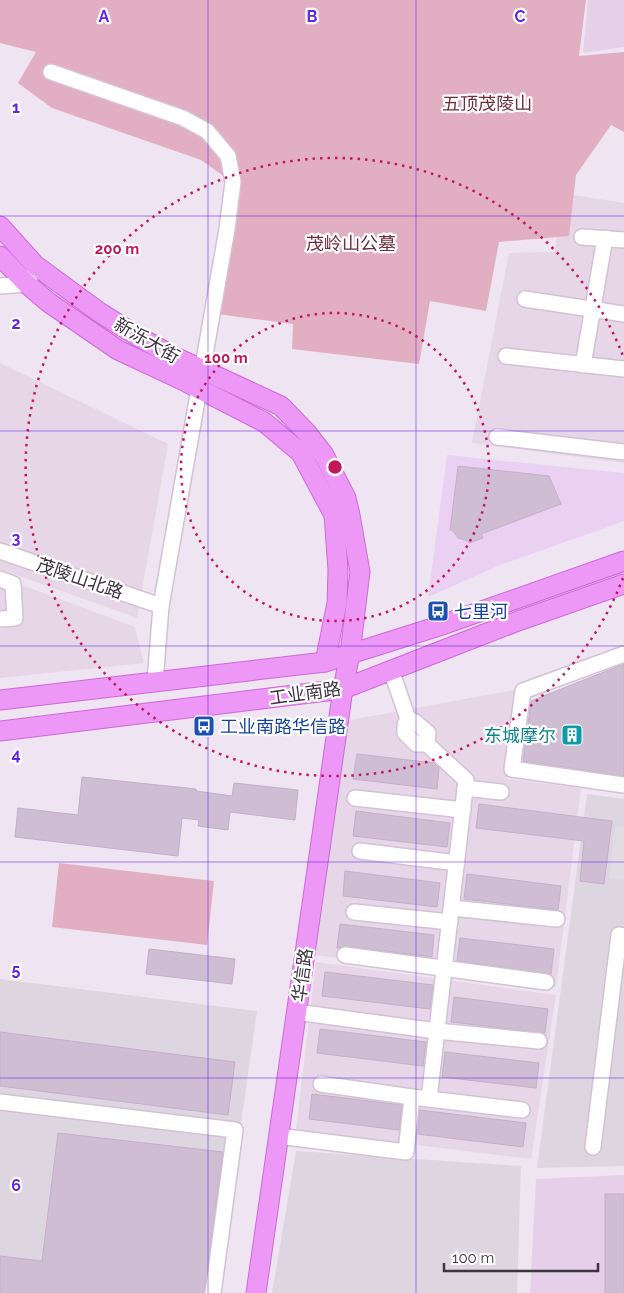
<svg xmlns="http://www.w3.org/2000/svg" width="624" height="1293" font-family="Raleway,'Noto Sans SC',sans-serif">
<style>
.residential{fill:#e6d6e8}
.commercial{fill:#ead0f2}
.industrial{fill:#ddd6e0}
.education{fill:#e6cfe9}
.green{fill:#e2afc2}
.parking{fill:#e0dce1}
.building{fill:#cfbdd4;stroke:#c5aecb}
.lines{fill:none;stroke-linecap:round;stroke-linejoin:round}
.minor-casing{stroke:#d3c1d6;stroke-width:18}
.major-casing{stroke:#cd69da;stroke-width:21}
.minor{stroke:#fff;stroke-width:15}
.major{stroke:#ed97f6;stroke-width:19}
.grid{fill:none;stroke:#6522e9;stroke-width:1;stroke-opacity:0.55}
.ring{fill:none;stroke:#c2185b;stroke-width:2.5;stroke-dasharray:2.5 5}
.labels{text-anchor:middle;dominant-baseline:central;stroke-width:4.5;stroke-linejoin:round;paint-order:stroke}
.park-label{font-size:18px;fill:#6f2d39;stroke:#fff}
.street-label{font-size:18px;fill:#3f3442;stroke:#fff}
.transit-label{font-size:18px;fill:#164399;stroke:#fff;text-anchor:start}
.culture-label{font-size:18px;fill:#0d838f;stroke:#fff;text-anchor:end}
.grid-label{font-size:16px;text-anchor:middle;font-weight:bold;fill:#6522e9;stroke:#fff;stroke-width:4.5;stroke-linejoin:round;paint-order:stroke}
.centre{fill:#c2185b;stroke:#fff;stroke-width:2.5}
.ring-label{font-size:15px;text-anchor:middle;font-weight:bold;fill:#c2185b;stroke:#fff;stroke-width:4.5;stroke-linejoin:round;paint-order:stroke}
</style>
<rect width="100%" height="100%" fill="#efe4f1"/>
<g class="residential">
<path d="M561,193L624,203V463L472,443L509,253L555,252Z"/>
<path d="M0,363L168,444L137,618L0,569Z"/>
<path d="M0,577L135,627L144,663L0,678Z"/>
<path d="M519,689L507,779L581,788L556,987L315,955L345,721Z"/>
<path d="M316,962L556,995L531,1159L296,1130Z"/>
</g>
<path class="commercial" d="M447,455L624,473V521L500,565L428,597Z"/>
<g class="industrial">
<path d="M587,794L624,799V1166L537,1168Z"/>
<path d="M0,979L257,1011L217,1293H0Z"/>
<path d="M296,1151L521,1166L517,1293H272Z"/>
</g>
<g class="education">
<path d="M588,0H624V47L583,53Z"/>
<path d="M624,1175V1293H530L536,1179Z"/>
</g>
<g class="green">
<path d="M0,0H586L579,56L624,52V132L611,125L576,175L569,236L499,242L486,311L430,301L419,364L292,349L293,324L217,314L232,182L201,160L52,108L18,83L36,52L0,43Z"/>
<path d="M59,863L214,881L207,945L52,927Z"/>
</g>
<path class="parking" d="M615,826L624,827V880L609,878Z"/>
<g class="building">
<path d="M458,466L549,476L561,504L481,534L483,538L469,543L468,541L458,538L452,530H450Z"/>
<path d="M624,664V776L523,761L531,701Z"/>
<path d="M357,754L434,763L439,768L437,789L353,779Z"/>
<path d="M82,777L196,789V791L232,796L234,783L298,790L295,820L230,812L228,830L198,826L199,820L182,818L178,856L15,837L18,808L78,815Z"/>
<path d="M479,804L612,821L604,884L580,881L584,841L476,828Z"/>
<path d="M356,811L450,823L447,847L353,836Z"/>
<path d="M345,871L440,883L437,907L343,896Z"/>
<path d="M467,874L561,886L558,910L464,899Z"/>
<path d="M340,924L434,935L432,957L346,946L337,948Z"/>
<path d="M460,938L554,949L551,974L457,961Z"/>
<path d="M149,949L235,959L232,984L146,974Z"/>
<path d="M325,972L433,985L430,1009L322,996Z"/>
<path d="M454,997L548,1009L545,1033L451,1022Z"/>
<path d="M320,1029L426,1042L423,1066L317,1053Z"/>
<path d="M0,1032L235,1062L228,1115L0,1086Z"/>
<path d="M445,1052L539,1063L536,1088L442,1077Z"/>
<path d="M312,1094L402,1105L399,1130L309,1119Z"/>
<path d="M420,1110L526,1123L523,1147L417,1134Z"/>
<path d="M58,1133L223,1152L204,1293H0V1256L42,1261Z"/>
<rect x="605" y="1194" width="19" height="99"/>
</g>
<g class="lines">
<g class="minor-casing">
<g id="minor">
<path d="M51,72L183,118L207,131L228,156L233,182L227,229L161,606L155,682"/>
<path d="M582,237L624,240"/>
<path d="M0,286L27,284L30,277"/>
<path d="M525,299L624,314"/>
<path d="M506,356L624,369"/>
<path d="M583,365L605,238"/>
<path d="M497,437L624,452"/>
<path d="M0,551L161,606"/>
<path d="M0,579L13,584L15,618L0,619"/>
<path d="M624,654L523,691L512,769L624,785"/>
<path d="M408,719L405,725V733L416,744H427"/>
<path d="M465,788L501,792"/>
<path d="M355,798L463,810"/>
<path d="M360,851L457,863"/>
<path d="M452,908L557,919"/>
<path d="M354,912L450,922"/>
<path d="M345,955L546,982"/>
<path d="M296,1012L437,1031L539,1041"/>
<path d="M321,1084L412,1097"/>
<path d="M429,1099L522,1110"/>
<path d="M0,1102L235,1130L213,1293"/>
<path d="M278,1136L406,1152L412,1097L429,1099L466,780L427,744L428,733L415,722L408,719L391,670"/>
<path d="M593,1147L619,935L624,936"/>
</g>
</g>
<g class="major-casing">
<g id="major">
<path d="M0,226L35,265L99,312L137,336L173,356L281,406L307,433L324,455L346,498L350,515L360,572L350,653L343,689L256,1293"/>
<path d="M0,256L27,284L48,302L118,350L180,379L264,422L301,453L334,515L338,570L337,603L325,662"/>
<path d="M0,700L325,662L439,626L624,561"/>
<path d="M0,731L343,689L518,621L624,584"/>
</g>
</g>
<use href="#minor" class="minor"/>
<use href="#major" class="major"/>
</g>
<path class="grid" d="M208,0V1293M416,0V1293M0,216H624M0,431H624M0,646H624M0,862H624M0,1078H624"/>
<g class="ring">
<circle cx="335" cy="467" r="154"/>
<path d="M623 578A309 309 0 1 1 623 356"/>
</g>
<defs>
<g id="bus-square" transform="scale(1.125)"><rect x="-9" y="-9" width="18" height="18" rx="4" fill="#1a4fb4" stroke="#fff"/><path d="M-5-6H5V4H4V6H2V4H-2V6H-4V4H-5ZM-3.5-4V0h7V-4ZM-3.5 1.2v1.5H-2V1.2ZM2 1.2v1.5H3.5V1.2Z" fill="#fff"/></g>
<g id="building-square" transform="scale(1.125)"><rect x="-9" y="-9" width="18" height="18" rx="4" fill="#0f9aa8" stroke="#fff"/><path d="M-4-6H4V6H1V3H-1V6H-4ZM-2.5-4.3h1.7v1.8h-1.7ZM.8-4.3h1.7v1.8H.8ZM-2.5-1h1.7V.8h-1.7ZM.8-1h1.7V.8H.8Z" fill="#fff"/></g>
</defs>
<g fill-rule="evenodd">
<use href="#bus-square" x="438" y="611"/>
<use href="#bus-square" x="204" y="726"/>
<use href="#building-square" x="572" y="735"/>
</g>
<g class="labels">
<g class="park-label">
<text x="487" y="103">五顶茂陵山</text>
<text x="351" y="243">茂岭山公墓</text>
</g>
<g class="street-label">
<text transform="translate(147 340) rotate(30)">新泺大街</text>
<text transform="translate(80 578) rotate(19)">茂陵山北路</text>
<text transform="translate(305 693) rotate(-8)">工业南路</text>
<text transform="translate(302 975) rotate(-82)">华信路</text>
</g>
<g class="transit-label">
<text x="454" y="611">七里河</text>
<text x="220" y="726">工业南路华信路</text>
</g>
<g class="culture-label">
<text x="556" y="735">东城摩尔</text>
</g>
</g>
<g class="grid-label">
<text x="104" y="22">A</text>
<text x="312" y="22">B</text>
<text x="520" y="22">C</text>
<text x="16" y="113">1</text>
<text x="16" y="329">2</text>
<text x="16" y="544">3</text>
<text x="16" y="760">4</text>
<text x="16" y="975">5</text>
<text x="16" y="1191">6</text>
</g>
<circle cx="335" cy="467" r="8" class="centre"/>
<g class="ring-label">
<text x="117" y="254">200 m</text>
<text x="226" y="363">100 m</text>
</g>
<path d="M444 1263v8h154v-8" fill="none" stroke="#3f3442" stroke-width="2.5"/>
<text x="452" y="1263" font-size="15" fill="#3f3442" stroke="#ffffff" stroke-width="4" paint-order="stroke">100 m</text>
</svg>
